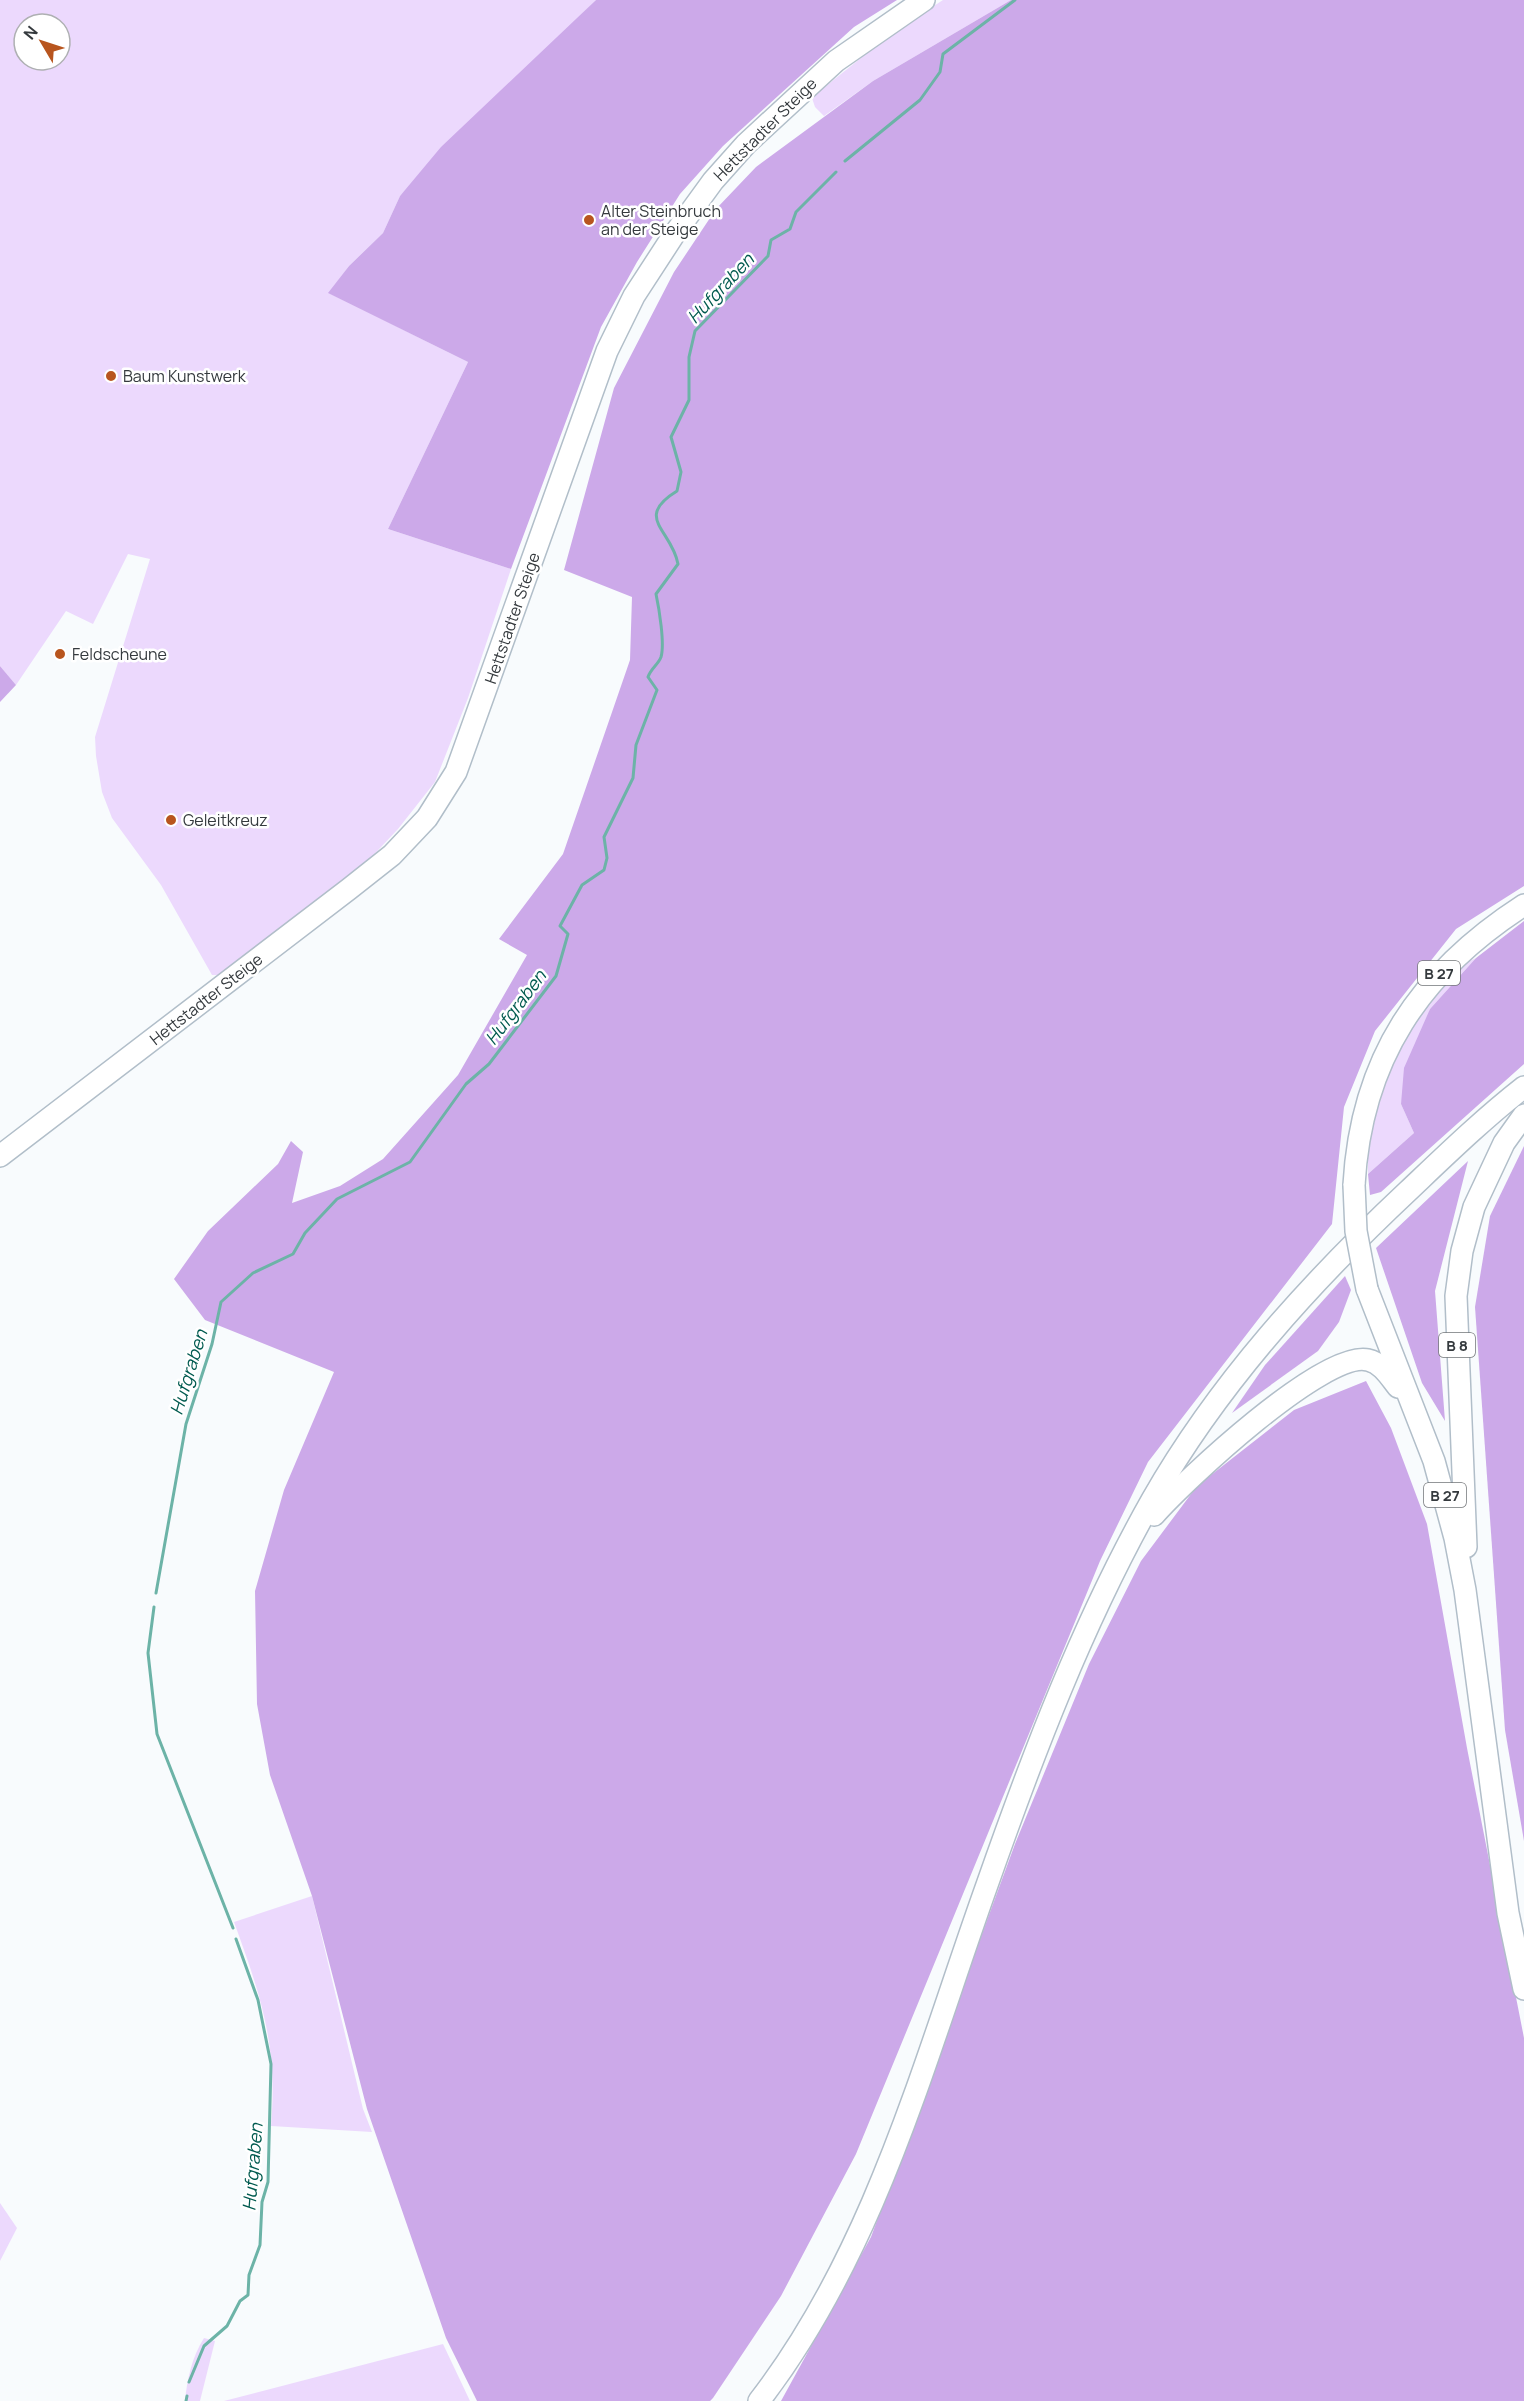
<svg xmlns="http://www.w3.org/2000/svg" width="1524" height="2401" font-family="Manrope,sans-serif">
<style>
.green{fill:#ecd9fd;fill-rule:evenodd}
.forest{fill:#cca9e9}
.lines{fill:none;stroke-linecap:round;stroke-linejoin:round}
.stream{stroke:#6cb3a7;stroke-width:3}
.major-casing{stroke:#b1bec9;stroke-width:24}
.major{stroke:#fff;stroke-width:21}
.major-bridge-casing{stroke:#b1bec9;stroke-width:24;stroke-linecap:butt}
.major-bridge{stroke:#fff;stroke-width:21}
.poi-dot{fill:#b8551e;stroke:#fff;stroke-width:2}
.labels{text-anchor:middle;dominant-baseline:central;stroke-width:5;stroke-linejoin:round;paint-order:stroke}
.shield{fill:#fff;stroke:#727578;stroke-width:1.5}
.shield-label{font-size:15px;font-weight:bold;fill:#353a3e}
.street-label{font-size:16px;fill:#353a3e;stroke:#fff}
.poi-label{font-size:16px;fill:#353a3e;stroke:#fff;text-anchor:start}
.water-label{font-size:18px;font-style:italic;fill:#005a4f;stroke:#fff}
</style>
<rect width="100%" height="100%" fill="#f8fbfd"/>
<g class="green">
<path d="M0,0H596L400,196L383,233L349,266L329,293L468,362L388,529L511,569L468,698L435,782L398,829L366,863L219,975H212L161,885L112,818L102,792L96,756L95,737L150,559L128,554L93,624L66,611L16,685L0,666ZM24,24H60V60H24Z"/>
<path d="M943,0H1011L873,81L824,116L815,107L812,98L816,94L891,34Z"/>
<path d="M1476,958L1430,1009L1401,1104L1414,1133L1368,1174V1137L1395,1046L1456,968Z"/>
<path d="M312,1896L363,2109L372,2132L271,2126C278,2045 261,1996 234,1922Z"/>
<path d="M0,2203L17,2228L0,2261Z"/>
<path d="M204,2338L215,2341L200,2401H185C187,2379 192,2357 204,2338Z"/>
<path d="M443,2344L470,2401H224Z"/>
</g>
<g class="forest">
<path d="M596,0H897L854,27L723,146L680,194L637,262L601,327L511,569L388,529L468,362L328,293L349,266L383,233L400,196L441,147Z"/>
<path d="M1011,0H1524V886L1456,929L1375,1031L1344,1107L1332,1224L1148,1462L1100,1561L856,2154L781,2296L713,2398L710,2401H477L446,2338L367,2109L312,1896L270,1775L257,1704L255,1591L284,1490L334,1372L205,1320L174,1279L208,1231L278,1164L291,1141L303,1152L292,1203L340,1186L383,1159L458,1075L527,955L499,939L563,854L630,660L632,597L564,570L614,388L674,272L716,209L756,167L873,81Z"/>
<path d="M0,666L16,685L0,702Z"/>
<path d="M1524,921V1064L1381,1192L1370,1195L1368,1174L1414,1133L1401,1104L1404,1068L1430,1009L1476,958Z"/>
<path d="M1524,1146V1841L1505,1730L1475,1307L1490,1216Z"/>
<path d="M1468,1161L1435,1291L1445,1421L1422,1383L1376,1248Z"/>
<path d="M1345,1276L1351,1290L1339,1322L1318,1351L1232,1413L1265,1365Z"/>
<path d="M1366,1381L1391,1428L1427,1524L1467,1748L1524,2038V2401H781L871,2237L1015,1844L1089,1664L1141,1561L1197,1486L1294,1410Z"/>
</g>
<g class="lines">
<g class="stream">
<path d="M845,161L920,100L940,72L943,54L1015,0"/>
<path d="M156,1593L186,1424L212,1344L221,1302L253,1273L293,1254L305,1233L337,1199L410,1162L466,1084L489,1064L556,976L568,934L560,926L582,885L604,870L607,858L604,837L633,778L636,745L657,690L648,677C651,668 658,665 661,657C665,644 659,608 656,594L678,564C672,530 633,518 677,491L681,472L671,437L689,400V357L695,331L768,256L771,240L790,229L796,212L836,172"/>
<path d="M154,1607L148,1653L157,1734L233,1928"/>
<path d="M189,2382L204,2346L227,2326L240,2301L248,2295L249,2275L260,2245L262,2202L268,2182L271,2064L258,2000L236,1939"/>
<path d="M186,2401L187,2396"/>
</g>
<g class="major-casing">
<g id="major">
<path d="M0,1156L349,889L392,855L427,818L456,772L607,351L634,296L673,236L713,181L746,144L836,61L924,0"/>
<path d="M1354,1185C1361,1059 1420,972 1524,905"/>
<path d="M1367,1289L1434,1461L1455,1538L1465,1590L1508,1913L1524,1989"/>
<path d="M1154,1515C1184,1481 1325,1349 1368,1360C1382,1363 1390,1377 1398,1387"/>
<path d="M1466,1547L1456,1296L1462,1251L1474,1207L1504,1143L1524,1115"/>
<path d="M759,2401C875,2251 924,2061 987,1885C1033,1754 1083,1622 1152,1500C1218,1384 1311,1282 1408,1191C1446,1155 1483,1119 1524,1087"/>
</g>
</g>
<use href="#major" class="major"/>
<g class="major-bridge-casing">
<path id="major-bridge" d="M1354,1185L1356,1231L1367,1289"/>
</g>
<use href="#major-bridge" class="major-bridge"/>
</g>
<g class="poi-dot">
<circle cx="589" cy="220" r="6"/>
<circle cx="111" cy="376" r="6"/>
<circle cx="60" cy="654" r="6"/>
<circle cx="171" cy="820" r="6"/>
</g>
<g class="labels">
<g class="shield">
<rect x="1418" y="961" width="42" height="24" rx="4.5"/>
<rect x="1439" y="1333" width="36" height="24" rx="4.5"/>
<rect x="1424" y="1483" width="42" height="24" rx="4.5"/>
</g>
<g class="shield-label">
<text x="1439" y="973">B 27</text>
<text x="1457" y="1345">B 8</text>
<text x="1445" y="1495">B 27</text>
</g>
<g class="street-label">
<text transform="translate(765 129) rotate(-45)">Hettstadter Steige</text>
<text transform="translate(512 618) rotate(-71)">Hettstadter Steige</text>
<text transform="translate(206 999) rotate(-38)">Hettstadter Steige</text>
</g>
<g class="poi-label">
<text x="601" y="211">Alter Steinbruch<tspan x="601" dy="18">an der Steige</tspan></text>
<text x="123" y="376">Baum Kunstwerk</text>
<text x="72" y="654">Feldscheune</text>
<text x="183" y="820">Geleitkreuz</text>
</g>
<g class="water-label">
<text transform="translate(720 288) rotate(-47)">Hufgraben</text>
<text transform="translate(515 1007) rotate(-53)">Hufgraben</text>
<text transform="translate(188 1372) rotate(-73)">Hufgraben</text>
<text transform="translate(252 2167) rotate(-85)">Hufgraben</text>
</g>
</g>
<g transform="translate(42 42) rotate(309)"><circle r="28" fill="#ffffff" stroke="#aeb0b2" stroke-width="1.5"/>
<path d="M0-4.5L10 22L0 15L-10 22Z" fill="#b8551e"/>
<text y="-9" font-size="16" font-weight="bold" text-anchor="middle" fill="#353a3e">N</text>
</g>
</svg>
